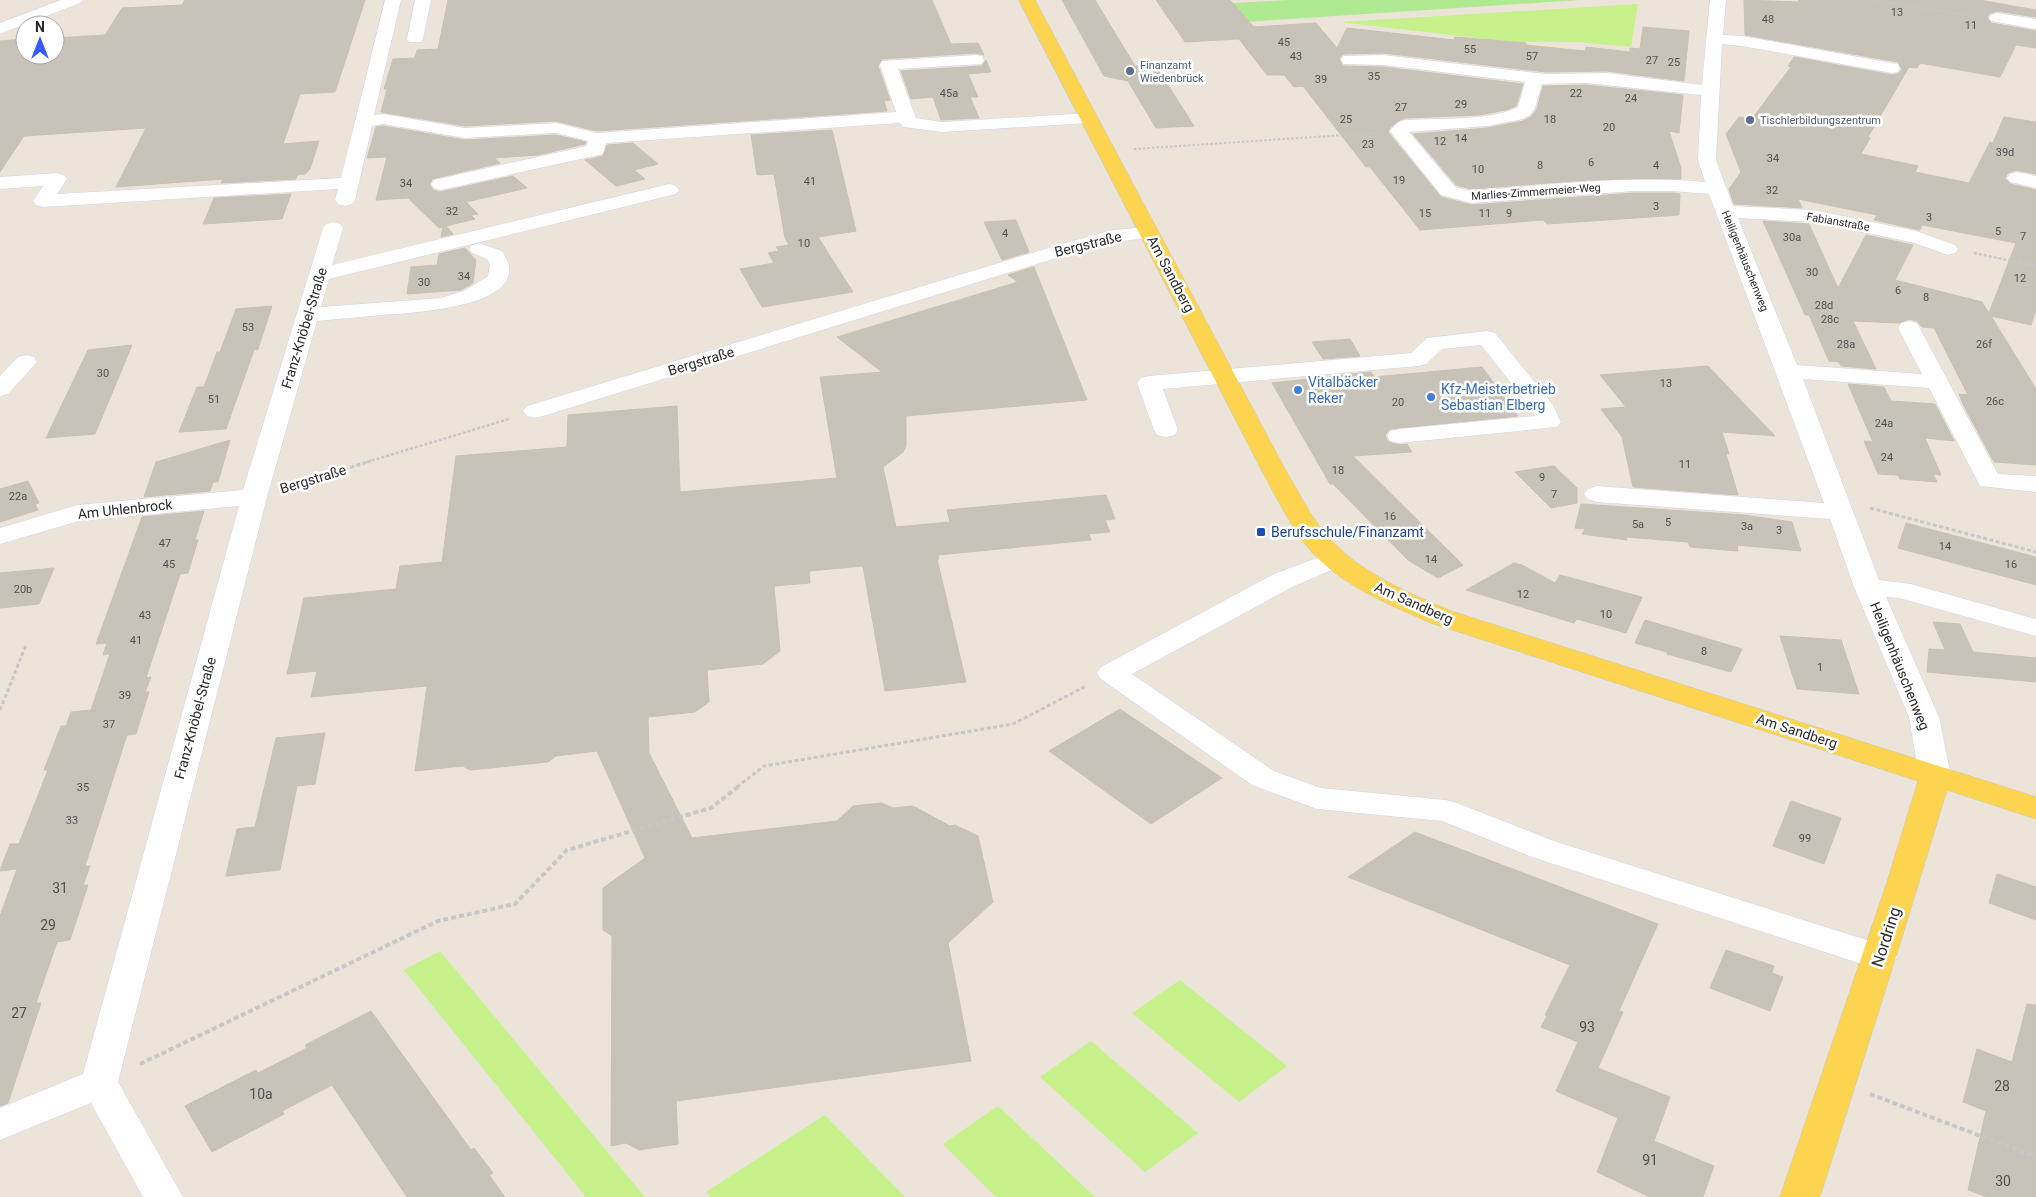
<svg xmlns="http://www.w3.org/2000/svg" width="2036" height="1197" font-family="Roboto,sans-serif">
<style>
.green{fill:#afe991}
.pitch{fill:#c6f18b}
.building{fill:#c7c3b8;stroke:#c8c1b3}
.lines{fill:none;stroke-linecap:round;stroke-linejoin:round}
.minor-casing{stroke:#cfd3e4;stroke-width:1}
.major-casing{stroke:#c7c7c7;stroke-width:1}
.path-far3{stroke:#c7c7c7;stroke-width:2;stroke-dasharray:2.5 2;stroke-linecap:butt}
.path-far2{stroke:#c7c7c7;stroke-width:2.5;stroke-dasharray:3 2;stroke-linecap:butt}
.path-far1{stroke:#c7c7c7;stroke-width:3;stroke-dasharray:4 2.5;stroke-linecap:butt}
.path{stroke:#c7c7c7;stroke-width:4;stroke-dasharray:5 3;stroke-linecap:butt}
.minor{fill:#fff;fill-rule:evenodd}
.major{fill:#fcd44f;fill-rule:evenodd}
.service-dot{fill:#5c6f8a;stroke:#fff;stroke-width:2}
.shop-dot{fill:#3f7fe0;stroke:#fff;stroke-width:2}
.transit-dot{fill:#1a4fb4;stroke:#fff;stroke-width:2}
.labels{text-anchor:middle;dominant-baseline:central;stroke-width:5;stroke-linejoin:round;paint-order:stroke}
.number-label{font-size:11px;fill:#50504d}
.far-service-label{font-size:11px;fill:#4e5e75;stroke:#fff;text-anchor:start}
.far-street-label{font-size:11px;fill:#292929;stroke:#fff}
.street-label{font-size:14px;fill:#292929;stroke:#fff}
.shop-label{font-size:14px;fill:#366cbe;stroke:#fff;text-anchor:start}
.transit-label{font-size:14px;fill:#164399;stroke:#fff;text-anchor:start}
.near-number-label{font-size:14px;fill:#50504d}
.near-street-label{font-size:16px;fill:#292929;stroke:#fff}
</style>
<rect width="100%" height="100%" fill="#ede4d9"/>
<path class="green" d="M1288,0H1580L1213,24L1198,5Z"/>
<g class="pitch">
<path d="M1638,4L1631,47L1579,42H1511L1340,22Z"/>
<path d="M440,951L645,1197H586L404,970Z"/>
<path d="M1180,980L1287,1066L1239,1102L1132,1013Z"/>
<path d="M1091,1041L1198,1133L1145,1172L1040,1077Z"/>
<path d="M998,1106L1095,1197H996L943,1144Z"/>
<path d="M825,1115L905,1197H711L706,1192Z"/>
</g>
<g class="building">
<path d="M185,0H365L335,92L300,94L283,144L319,141L310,169L305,174L297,175L296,179L221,183L223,179L116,187L146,128L24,136L0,172V41L25,39V55H55V38L105,35L122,8L182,5Z"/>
<path d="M448,0H932L951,44L978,43L984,55L976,53L882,59L878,66L890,100L884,101L887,111L597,131L556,121L465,126L381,112L387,89H384L393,59L415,58L417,50L438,49Z"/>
<path d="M1062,0H1095L1135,66L1155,65L1194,126L1156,128L1128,81L1104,76Z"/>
<path d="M1156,0H1230L1254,27L1316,23L1337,48L1347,28L1454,40L1455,37L1526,43L1525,45L1585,51L1586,47L1630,52V48L1640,49L1643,27L1689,31L1684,81L1607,71L1546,72L1383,53L1343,54L1339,59L1343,66L1383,67L1523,84L1516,106L1506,110L1479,115L1406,118L1398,121L1390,128L1388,132L1441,197L1471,205L1634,193H1672L1680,194L1679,215L1547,224L1543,220L1420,230L1370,167H1366L1303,86L1294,87L1284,75H1267L1239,39L1185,42Z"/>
<path d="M1744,0L1798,2L1799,0H1979L2036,10V17L1997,11L1990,13L1987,17L1991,23L2036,31V48L2016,45L2000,77L1920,63L1917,68L1909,67L1868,137L1870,138L1861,154L1918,166L1915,172L1969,183L1990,142L1993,143L2004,117L2036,122V174L2016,170L2008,173L2005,178L2010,184L2036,190V310L2031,325L1991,316L2036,389V465L1994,462L1964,406L1959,394L1968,395L1934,328L1922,327L1917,321L1909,319L1899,323L1853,321L1876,369L1841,366L1839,362L1829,361L1809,315H1805L1763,221L1809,224L1838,288L1866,235L1913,245L1895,280L1982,302L1989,313L2016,243L1922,225L1920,230L1874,220L1877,215L1798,199L1802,208L1734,204L1729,189L1741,172L1726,134L1739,117L1745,118L1748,115L1754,116L1791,67L1788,66L1794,57L1892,75L1898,74L1902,69L1898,62L1745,35Z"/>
<path d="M986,60L991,72L968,74L978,97H970L979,118L941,120L933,97L911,99L901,71L982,66Z"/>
<path d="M1586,85L1683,95L1679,133L1669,131L1681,168V179L1588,180L1471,189L1456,185L1413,134L1487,128L1523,121L1531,117L1537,109L1543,86Z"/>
<path d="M383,126L465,140L556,135L586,142L585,144L538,155L494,158L500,163L432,179L430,185L433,190L440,192L513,176L527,188L466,202L478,214L471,215L475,219L446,226L453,234L441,237L443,227L439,228L408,198L376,200L387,157L367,158L376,127Z"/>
<path d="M832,130L856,231L818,237L853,292L762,307L740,269L774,263L768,253L779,251L776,247L789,245L785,238L774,174L757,175L751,135Z"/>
<path d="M633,143L658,164L634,170L645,179L616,186L585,160L603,156L607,145Z"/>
<path d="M291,194L282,219L203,224L214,198Z"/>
<path d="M1016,220L1029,252L1002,260L984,222Z"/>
<path d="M465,248L476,260L473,283L461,290L407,294L411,267L437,265L439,254Z"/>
<path d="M1034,267L1087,400L906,416V446L903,452L883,467L896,527L950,522L947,510L1106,495L1115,519L1105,520L1110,532L1089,534L1091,540L938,555L939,559H937L966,682L885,691L863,566L809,571L810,583L774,586L780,651L763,664L707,670L709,702L695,712L648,717L649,753L692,838L837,821L853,806L881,803L893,808L913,806L950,826L955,825L978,836L993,902L948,943L971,1061L676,1101L678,1144L639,1150L626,1143L611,1146L612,936L603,930V888L645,858L597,751L556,756L548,762L470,770L463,766L415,771L427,686L311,697L317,671L287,674L304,598L396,589L400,566L442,562L456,456L567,447L568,415L677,406L680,492L837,478L820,377L882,372L837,337L1018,282L1008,275Z"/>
<path d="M272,306L258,349L254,350L226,429L179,432L197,387H204L217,352H220L236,309Z"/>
<path d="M1350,339L1360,356L1323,359L1312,342Z"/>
<path d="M132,345L95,434L46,438L88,350Z"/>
<path d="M1708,366L1775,436L1722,432L1729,454H1726L1738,495L1633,487L1622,437L1601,409L1626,407L1600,375Z"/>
<path d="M1482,367L1518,416L1390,429L1385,435L1388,442L1399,445L1407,444L1412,452L1353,456L1463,565L1438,578L1408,560L1333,484H1330L1272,383L1371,372L1374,377Z"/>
<path d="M1848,384L1884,387L1891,401L1935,404L1954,441L1925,438L1941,475L1933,474L1937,482L1900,479L1898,475L1878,474L1864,441L1873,442Z"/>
<path d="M230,440L218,482H213L210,491L144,497L156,462Z"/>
<path d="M1554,466L1577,488V503L1551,508L1515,472Z"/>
<path d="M28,481L39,503L35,504L38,510L0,522V489Z"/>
<path d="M1581,504L1744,515L1792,522L1801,551L1737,545L1738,551L1690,547L1688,542L1626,537L1627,540L1582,534L1585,529L1575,528Z"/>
<path d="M204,511L195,540H198L188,573L180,574L146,678L151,677L145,692H149L136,734L127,735L85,866H90L83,885H88L70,940L57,942L36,1003H41L8,1103L0,1106V916L17,869L0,871L10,844H19L48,770H44L61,726H66L71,712L91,710L110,654L103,655L107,643L96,644L142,517Z"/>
<path d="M1906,523L2036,557V585L1898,548Z"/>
<path d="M1514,563L1522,565L1555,583L1560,575L1642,597L1626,633L1577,619L1574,623L1466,590Z"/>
<path d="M54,568L39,604L0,608V573Z"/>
<path d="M1645,620L1742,649L1731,672L1667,654V652L1635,643Z"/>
<path d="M1933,622L1960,624L1973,652L2036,658V682L1927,672L1929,649L1945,650Z"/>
<path d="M1780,636L1841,640L1859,694L1797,689Z"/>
<path d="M1120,709L1222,778L1151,824L1049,751Z"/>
<path d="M325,733L315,784L297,786L280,870L226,876L237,829L255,827L276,738Z"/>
<path d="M1791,801L1841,818L1824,864L1773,846Z"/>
<path d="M1415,832L1658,924L1619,1011L1623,1012L1598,1068L1670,1097L1654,1141L1714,1166L1703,1197H1650L1597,1172L1618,1118L1556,1091L1578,1042L1541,1027L1547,1016L1545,1015L1570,965L1348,877Z"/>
<path d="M1997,874L2036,887V920L1989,903Z"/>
<path d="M1726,950L1774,966L1772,973L1783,977L1770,1011L1710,988Z"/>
<path d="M2027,1004L2036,1005V1197H1987L1968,1190L1986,1111L1963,1102L1977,1049L2012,1062Z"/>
<path d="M371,1011L471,1150L474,1148L493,1173L489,1175L505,1197H407L332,1085L282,1111L284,1114L212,1152L185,1106L256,1070L258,1073L307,1048L305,1045Z"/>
</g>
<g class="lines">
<g class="minor-casing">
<g id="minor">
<path d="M61,0H83L80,3L0,34V23Z"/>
<path d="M385,0H401L374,115L383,114L465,128L556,123L597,133L896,112L880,65L882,61L976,55L982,56L984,60L982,64L898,69L916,118L942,122L1089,113L1095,114L1098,118L1095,122L1089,123L942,132L903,127L900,123L606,143L603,154L441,190L434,188L431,184L434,180L587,146L588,141L556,133L465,138L383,124L372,126L355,200L352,204L345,206L338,204L335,200L338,189L43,207L36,205L33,201L43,186L0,189V177L57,173L64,175L67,179L57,194L341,178Z"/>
<path d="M415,0H431L423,39L421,42H409L407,39Z"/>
<path d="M1710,0H1726L1723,35L1742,36L1892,63L1898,64L1900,68L1898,72L1892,73L1742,46L1722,44L1716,160L1733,206L1813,210L1916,231L1955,245L1958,249L1955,253L1948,255L1911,242L1813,222L1738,218L1797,365L1922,374L1898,328L1901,323L1909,321L1917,323L1998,474L2036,476V492L1980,486L1929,388L1803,379L1879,580L1911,584L2036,619V636L1899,598L1886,597L1939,717L1951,776L1946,783L1935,786L1924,783L1919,776L1909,717L1854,587L1830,519L1597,502L1588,499L1584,494L1588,489L1597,486L1824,503L1709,194L1672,191H1634L1471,203L1441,195L1393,135L1390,131C1394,125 1399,121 1406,120C1437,118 1491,121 1518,107L1525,82L1383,65L1343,64L1341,60L1343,56L1383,55L1546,74L1607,73L1702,85ZM1586,83L1701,95L1698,160L1705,182C1627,175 1549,185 1471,191L1455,187L1409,132L1487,126L1523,119L1530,115L1535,108L1542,84Z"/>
<path d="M1997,13L2036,19V29L1991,21L1989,18L1991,15Z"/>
<path d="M2017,172L2036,176V188L2010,182L2007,178L2010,174Z"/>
<path d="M669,184L676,186L679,190L676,194L329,279L321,307L441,298L466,290L488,276L490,265L487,259L472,253L469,249L472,245L479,243L502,251C541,307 412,313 382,315C360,317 339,319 317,321L267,497L118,1082L183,1197H143L91,1103L0,1140V1108L83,1074L239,506L79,521L0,544V528L77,505L243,490L323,228L326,224L333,222L340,224L343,228L332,265Z"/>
<path d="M1149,227L1156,229L1159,233L1156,237L1114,242L1079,251L543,416L535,418L527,416L523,411L527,406L1065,243L1113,230Z"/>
<path d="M1487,331L1495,333L1553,405L1561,422L1557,427L1399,443L1390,441L1387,436L1390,431L1399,429L1535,416L1533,411L1481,345L1442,349L1426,364L1418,366L1163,389L1178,430L1175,435L1166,437L1157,435L1154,430L1137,383L1141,378L1149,376L1411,353L1427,338Z"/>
<path d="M26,355L34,357L37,362L8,394L0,396V376L18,357Z"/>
<path d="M1335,551L1344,553L1348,559L1344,565L1294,586L1132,674L1274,771L1321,788L1446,800L1457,803L1554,841L1892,948L1897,957L1892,966L1880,970L1868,966L1532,857L1442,821L1317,809L1252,785L1101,679L1097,673L1101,667L1274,574Z"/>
</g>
</g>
<g class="major-casing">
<path id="major" d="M1019,0H1035L1286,471C1297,489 1306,508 1318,524C1350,569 1402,590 1451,611L2036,797V819L1947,790L1903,934L1820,1197H1780L1887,882L1918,781L1431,623C1388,604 1342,586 1310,550C1290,526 1277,498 1262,471Z"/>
</g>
<g class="path-far3">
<path d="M1873,0L1977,17"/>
<path d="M1134,149L1375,133"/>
</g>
<g class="path-far2">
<path d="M1974,253L2036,266"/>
<path d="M367,462L509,419"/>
</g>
<g class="path-far1">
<path d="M288,486L371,461"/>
<path d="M1870,508L2036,552"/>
<path d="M0,710L26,645"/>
<path d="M737,787L764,766L1013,724L1086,686"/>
</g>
<g class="path">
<path d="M140,1064L438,921L515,904L567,850L711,808L739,786"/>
<path d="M1870,1094L2036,1157"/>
</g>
<use href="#minor" class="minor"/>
<use href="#major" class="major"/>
</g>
<g class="service-dot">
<circle cx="1130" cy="71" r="5"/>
<circle cx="1750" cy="120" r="5"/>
</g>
<g class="shop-dot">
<circle cx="1298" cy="390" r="5"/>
<circle cx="1431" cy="397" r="5"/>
</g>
<rect class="transit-dot" x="1256" y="527" width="10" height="10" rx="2.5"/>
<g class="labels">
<g class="number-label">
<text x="1897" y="12">13</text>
<text x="1768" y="19">48</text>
<text x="1971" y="25">11</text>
<text x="1284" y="42">45</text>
<text x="1470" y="49">55</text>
<text x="1296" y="56">43</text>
<text x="1532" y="56">57</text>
<text x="1652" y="60">27</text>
<text x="1674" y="62">25</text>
<text x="1374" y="76">35</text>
<text x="1321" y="79">39</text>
<text x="949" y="93">45a</text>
<text x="1576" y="93">22</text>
<text x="1631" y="98">24</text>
<text x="1461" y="104">29</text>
<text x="1401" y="107">27</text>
<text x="1346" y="119">25</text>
<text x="1550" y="119">18</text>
<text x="1609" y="127">20</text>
<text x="1461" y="138">14</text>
<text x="1440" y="141">12</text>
<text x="1368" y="144">23</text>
<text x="2005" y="152">39d</text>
<text x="1773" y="158">34</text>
<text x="1591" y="162">6</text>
<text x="1540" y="165">8</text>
<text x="1656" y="165">4</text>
<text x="1478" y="169">10</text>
<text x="1399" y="180">19</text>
<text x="810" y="181">41</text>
<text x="406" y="183">34</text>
<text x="1772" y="190">32</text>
<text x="1656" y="206">3</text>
<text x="452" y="211">32</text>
<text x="1425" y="213">15</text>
<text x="1485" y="213">11</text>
<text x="1509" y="213">9</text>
<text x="1929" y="217">3</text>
<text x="1998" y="231">5</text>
<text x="1005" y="233">4</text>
<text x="2023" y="236">7</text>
<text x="1792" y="237">30a</text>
<text x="804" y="243">10</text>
<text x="1812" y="272">30</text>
<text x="464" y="276">34</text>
<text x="2020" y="278">12</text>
<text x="424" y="282">30</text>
<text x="1898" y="290">6</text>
<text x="1926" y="297">8</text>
<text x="1824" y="305">28d</text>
<text x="1830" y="319">28c</text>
<text x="248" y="327">53</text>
<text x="1846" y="344">28a</text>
<text x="1984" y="344">26f</text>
<text x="103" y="373">30</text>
<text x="1666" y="383">13</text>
<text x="214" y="399">51</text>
<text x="1995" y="401">26c</text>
<text x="1398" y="402">20</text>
<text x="1884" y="423">24a</text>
<text x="1887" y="457">24</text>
<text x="1685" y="464">11</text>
<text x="1338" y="470">18</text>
<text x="1542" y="477">9</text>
<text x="1554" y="494">7</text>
<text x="18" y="496">22a</text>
<text x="1390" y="516">16</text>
<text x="1668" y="522">5</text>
<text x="1638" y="524">5a</text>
<text x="1747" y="526">3a</text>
<text x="1779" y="530">3</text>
<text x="165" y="543">47</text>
<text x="1945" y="546">14</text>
<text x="1431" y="559">14</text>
<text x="169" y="564">45</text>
<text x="2011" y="564">16</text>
<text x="23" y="589">20b</text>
<text x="1523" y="594">12</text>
<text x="1606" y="614">10</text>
<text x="145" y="615">43</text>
<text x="136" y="640">41</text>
<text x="1704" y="651">8</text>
<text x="1820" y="667">1</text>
<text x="125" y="695">39</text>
<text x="109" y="724">37</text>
<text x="83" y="787">35</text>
<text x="72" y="820">33</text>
<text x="1805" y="838">99</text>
</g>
<g class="far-service-label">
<text x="1140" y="65">Finanzamt<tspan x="1140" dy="13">Wiedenbrück</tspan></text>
<text x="1760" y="120">Tischlerbildungszentrum</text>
</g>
<g class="far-street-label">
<text transform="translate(1536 192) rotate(-4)">Marlies-Zimmermeier-Weg</text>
<text transform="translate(1838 222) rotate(10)">Fabianstraße</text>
<text transform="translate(1745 261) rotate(68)">Heiligenhäuschenweg</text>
</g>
<g class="street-label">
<text transform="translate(1088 244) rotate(-14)">Bergstraße</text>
<text transform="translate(1171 274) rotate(62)">Am Sandberg</text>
<text transform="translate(304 328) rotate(-73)">Franz-Knöbel-Straße</text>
<text transform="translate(701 361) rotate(-17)">Bergstraße</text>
<text transform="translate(313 479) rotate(-17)">Bergstraße</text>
<text transform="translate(125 509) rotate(-6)">Am Uhlenbrock</text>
<text transform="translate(1414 603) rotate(24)">Am Sandberg</text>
<text transform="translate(1900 666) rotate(68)">Heiligenhäuschenweg</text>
<text transform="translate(195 718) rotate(-75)">Franz-Knöbel-Straße</text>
<text transform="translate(1797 731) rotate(18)">Am Sandberg</text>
</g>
<g class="shop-label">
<text x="1308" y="382">Vitalbäcker<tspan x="1308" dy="16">Reker</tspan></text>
<text x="1441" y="389">Kfz-Meisterbetrieb<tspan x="1441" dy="16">Sebastian Elberg</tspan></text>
</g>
<g class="transit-label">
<text x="1271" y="532">Berufsschule/Finanzamt</text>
</g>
<g class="near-number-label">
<text x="60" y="888">31</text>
<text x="48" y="925">29</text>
<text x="19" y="1013">27</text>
<text x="1587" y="1027">93</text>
<text x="2002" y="1086">28</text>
<text x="261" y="1094">10a</text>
<text x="1650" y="1160">91</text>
<text x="2003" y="1181">30</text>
</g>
<g class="near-street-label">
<text transform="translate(1886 937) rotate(-72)">Nordring</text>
</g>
</g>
<g transform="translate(40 40)"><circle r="24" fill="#ffffff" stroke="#a9a9a9"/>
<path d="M0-4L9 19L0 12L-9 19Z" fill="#345aff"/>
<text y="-8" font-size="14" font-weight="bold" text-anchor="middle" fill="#292929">N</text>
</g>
</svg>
